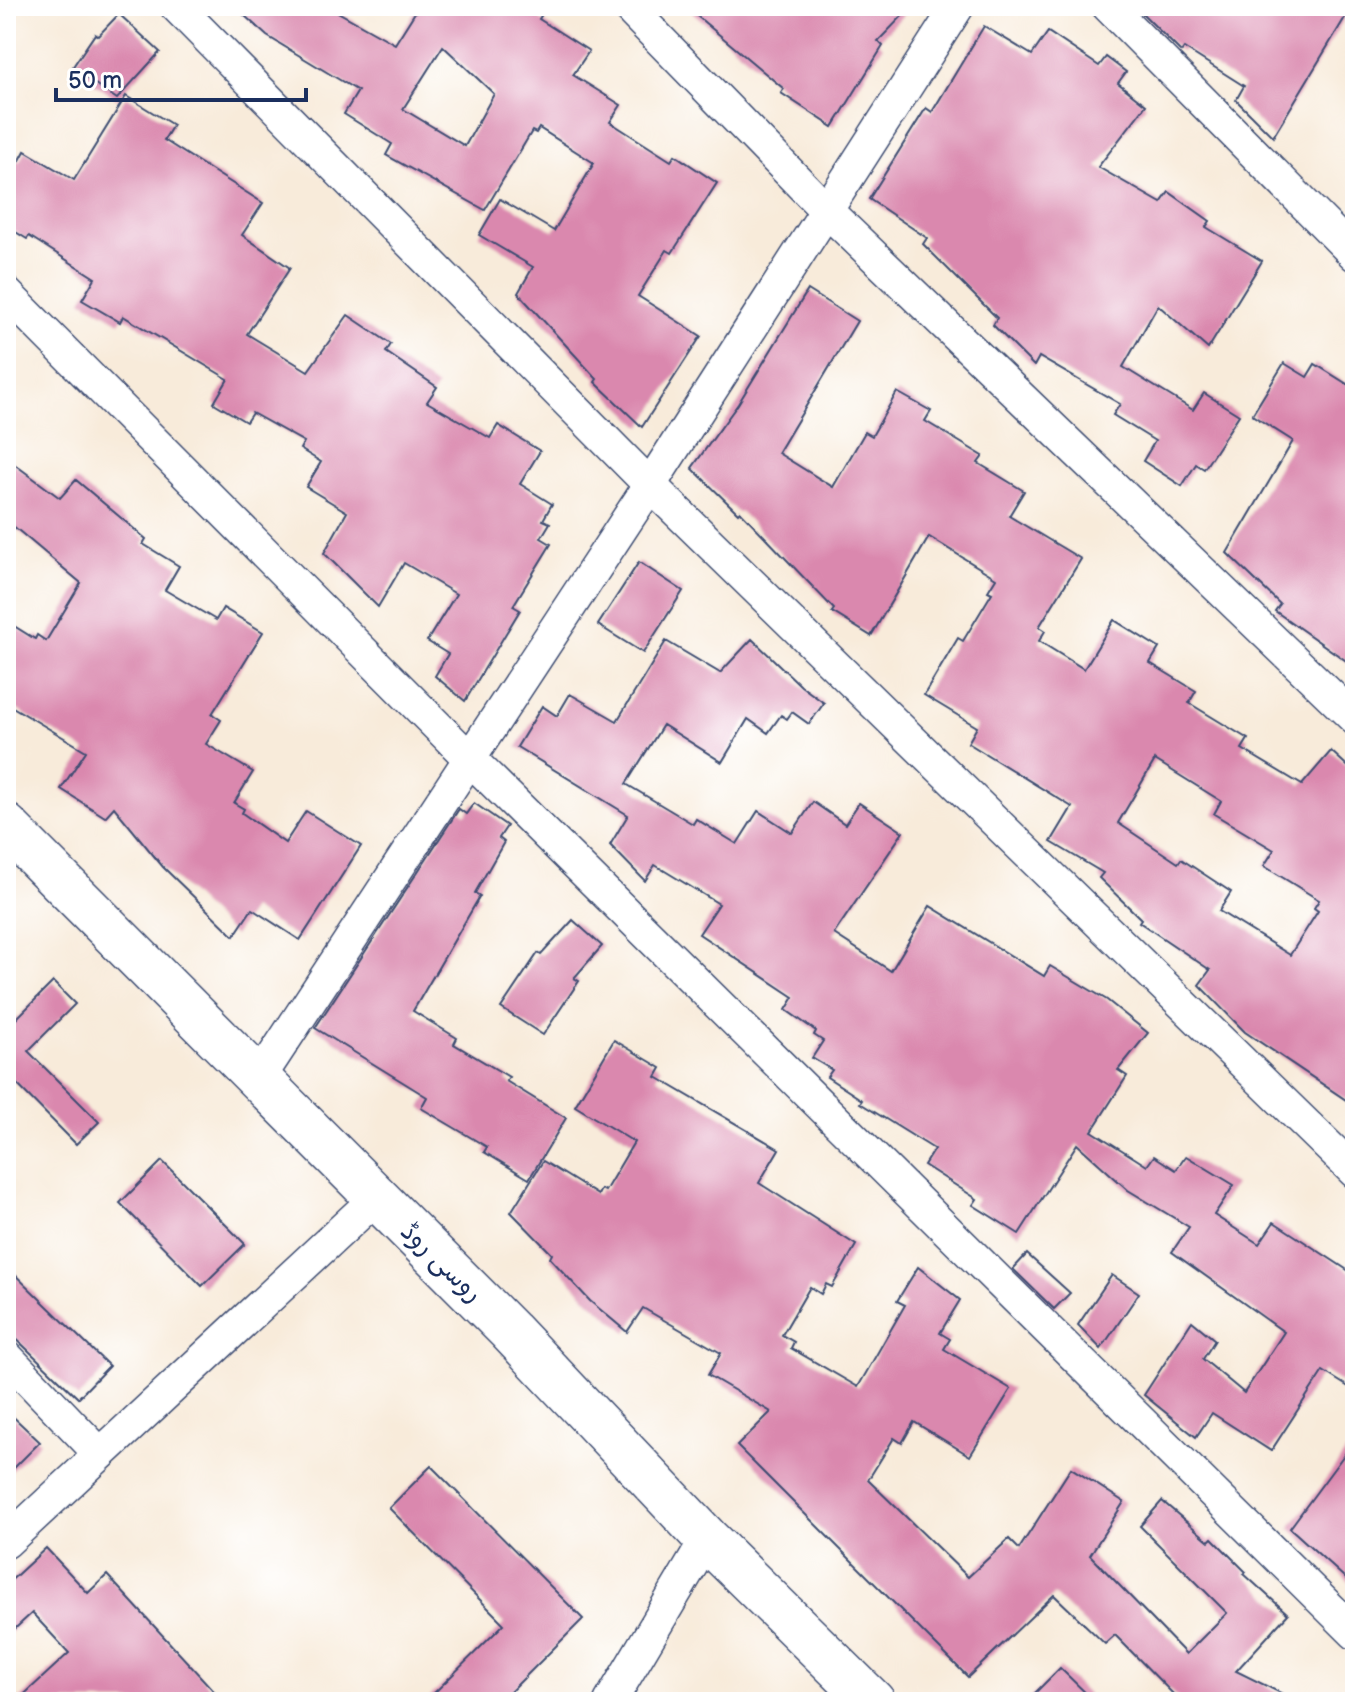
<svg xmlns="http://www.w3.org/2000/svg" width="1361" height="1708" font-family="'Balsamiq Sans','Playpen Sans Arabic',sans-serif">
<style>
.building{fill:#da88ae;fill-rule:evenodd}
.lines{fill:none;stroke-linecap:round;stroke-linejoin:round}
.minor-casing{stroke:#3c4b71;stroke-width:35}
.secondary-casing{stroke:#3c4b71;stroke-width:47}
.minor{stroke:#fff;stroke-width:32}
.secondary{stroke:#fff;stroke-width:44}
.labels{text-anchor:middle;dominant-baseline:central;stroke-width:6;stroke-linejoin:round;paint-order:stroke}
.street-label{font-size:26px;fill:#1b2f5e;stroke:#fff}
</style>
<rect width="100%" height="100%" fill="#fff"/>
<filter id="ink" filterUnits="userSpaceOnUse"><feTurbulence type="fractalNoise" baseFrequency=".0125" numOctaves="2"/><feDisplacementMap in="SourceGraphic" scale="16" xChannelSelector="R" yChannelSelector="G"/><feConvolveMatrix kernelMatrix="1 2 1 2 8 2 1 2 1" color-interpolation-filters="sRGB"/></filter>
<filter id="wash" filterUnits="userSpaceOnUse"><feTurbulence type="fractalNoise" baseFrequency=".006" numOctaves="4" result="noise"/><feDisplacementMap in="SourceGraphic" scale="32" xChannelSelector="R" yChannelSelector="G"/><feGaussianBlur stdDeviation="1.8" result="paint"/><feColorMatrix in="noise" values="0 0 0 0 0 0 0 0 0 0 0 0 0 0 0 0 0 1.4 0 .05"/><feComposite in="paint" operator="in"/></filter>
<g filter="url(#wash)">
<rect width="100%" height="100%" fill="#f8ebda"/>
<g id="blocks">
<g class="building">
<path d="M234,6H327L395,44L419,6H547L539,19L589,51L573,75L621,105L610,122L671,161L675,155L717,183L672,253L667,250L638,296L701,336L642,427L595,382L597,379L518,293L533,267L479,235L500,199L554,231L594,163L539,128L536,133L532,131L485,210L386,155L392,144L344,114L358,91L267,36ZM443,46L494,94L465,146L403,109Z"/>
<path d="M685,6H912L878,41L883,46L833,127L781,93L784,89Z"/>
<path d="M1135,6H1352L1273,137L1236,100L1244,86L1184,48L1181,52Z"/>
<path d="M119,14L160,52L117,99L72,68L95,34L98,36Z"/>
<path d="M984,26L1032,55L1048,32L1099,66L1106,57L1126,72L1118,83L1146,105L1098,167L1161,203L1169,192L1210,221L1206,227L1262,261L1208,349L1158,305L1123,367L1193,410L1204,393L1239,415L1204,469L1196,464L1182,486L1143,461L1155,441L1113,415L1120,404L1039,357L1034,366L993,325L997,318L923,244L927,238L869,199L926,108L932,112Z"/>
<path d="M126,96L173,125L164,140L263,203L242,235L290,268L247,334L308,371L348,315L391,344L386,352L437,387L427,402L490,438L498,425L540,451L520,484L552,504L543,520L550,523L541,538L551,544L513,606L520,610L465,701L435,676L448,654L427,641L456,594L404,563L378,607L324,553L347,512L306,487L321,462L300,449L304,442L252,413L246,422L214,403L228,379L123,316L120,322L82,300L95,278L29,236L27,239L6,226V152L19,162L25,151L74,180Z"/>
<path d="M808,290L857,321L778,453L833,487L865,432L872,436L897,392L931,411L925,421L983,456L978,463L1024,491L1009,516L1081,559L1039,627L1045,631L1039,641L1084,669L1114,620L1159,648L1150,663L1196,691L1189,703L1248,739L1242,749L1302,785L1331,751L1355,773V1106L1245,1032L1199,985L1210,970L1139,922L1141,919L1099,878L1103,873L1051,842L1072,807L968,743L977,727L924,695L958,638L963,641L992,593L988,591L996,578L929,537L871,636L832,612L834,609L740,511L738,513L692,468L738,404ZM1155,760L1221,801L1214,814L1274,850L1264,866L1319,900L1314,908L1318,911L1290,955L1219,911L1231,892L1181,859L1178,863L1118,823Z"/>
<path d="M1284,363L1307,377L1315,364L1355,389V667L1275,611L1280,604L1227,553L1293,441L1252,415Z"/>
<path d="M6,458L60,498L76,480L146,539L143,544L179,566L165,590L216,620L223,608L263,632L212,714L221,720L206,744L253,772L234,803L244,809L242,813L285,843L306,811L361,846L300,940L252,909L234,936L163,867L114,807L105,817L61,789L86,751L6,703V621L35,639L37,635L46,641L81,583L6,520Z"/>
<path d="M639,562L683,591L643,653L598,625Z"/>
<path d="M752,639L801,686L824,703L809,724L792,712L787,719L781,715L768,733L748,719L722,762L663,725L626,784L693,824L696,819L737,844L758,811L792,833L813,802L845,824L859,803L903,832L834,934L891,971L930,906L1044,976L1050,966L1107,1000L1148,1033L1118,1070L1127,1076L1092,1131L1147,1166L1154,1156L1176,1170L1186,1156L1234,1185L1214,1215L1259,1244L1274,1222L1355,1275V1391L1323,1371L1271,1451L1212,1413L1196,1437L1144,1395L1192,1321L1215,1340L1203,1359L1244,1393L1284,1332L1172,1252L1189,1227L1128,1190L1077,1144L1019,1234L973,1205L977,1199L924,1165L934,1149L860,1103L862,1100L827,1077L832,1070L812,1058L823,1041L814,1035L816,1031L786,1010L794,997L699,934L719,904L655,865L645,881L610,845L628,815L517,747L542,706L557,716L570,694L617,721L666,641L720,673Z"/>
<path d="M474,803L507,826L499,838L504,842L475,893L480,896L413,1011L457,1038L454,1044L509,1077L506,1081L566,1118L529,1179L484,1152L487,1147L421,1108L427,1097L315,1028L459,809L466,814Z"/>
<path d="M573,920L602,946L574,978L579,981L543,1035L501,1008L538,953L541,955Z"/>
<path d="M53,982L75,1004L28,1051L99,1122L76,1144L6,1073V1029Z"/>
<path d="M614,1040L661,1068L656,1077L779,1149L759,1183L856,1245L832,1287L826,1284L821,1294L810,1287L782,1335L794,1342L791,1348L858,1387L905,1305L897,1301L918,1267L960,1300L940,1333L950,1339L944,1349L1011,1389L970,1456L914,1422L902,1443L894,1438L868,1480L968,1577L1009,1539L1019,1549L1071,1468L1124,1502L1090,1555L1186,1654L1227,1613L1140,1526L1162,1501L1209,1541L1212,1538L1246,1572L1244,1574L1288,1614L1236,1671L1299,1702H1181L1115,1635L1105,1644L1054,1595L968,1677L737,1446L771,1412L708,1375L721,1353L643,1308L627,1332L590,1301L550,1258L552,1254L511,1212L543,1161L598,1195L601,1189L605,1191L634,1142L575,1106Z"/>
<path d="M162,1161L245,1244L202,1286L120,1203Z"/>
<path d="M1027,1254L1070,1293L1054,1309L1013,1269Z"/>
<path d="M6,1266L109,1366L78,1398L6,1329Z"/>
<path d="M1112,1275L1139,1293L1101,1349L1078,1325Z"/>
<path d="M6,1410L40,1442L6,1476Z"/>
<path d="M1355,1440V1587L1290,1528Z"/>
<path d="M431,1466L583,1619L500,1702H425L504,1624L389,1508Z"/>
<path d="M46,1548L88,1593L107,1575L224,1702H16L69,1653L32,1613L6,1637V1585Z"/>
<path d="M1060,1668L1095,1702H1026Z"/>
</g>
</g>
</g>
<g filter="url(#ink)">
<use href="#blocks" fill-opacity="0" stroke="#3c4b71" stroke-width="2"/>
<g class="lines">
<g class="minor-casing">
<g id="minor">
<path d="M176,6L650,485L1355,1172"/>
<path d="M627,6L825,209L1355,719"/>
<path d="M1108,6L1355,255"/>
<path d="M6,293L468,757L1355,1633"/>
<path d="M258,1080L650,485L958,6"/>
<path d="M6,1356L100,1454"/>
<path d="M6,1542L375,1199"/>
<path d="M610,1702L707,1539"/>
</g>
</g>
<g class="secondary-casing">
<path id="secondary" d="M6,826L510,1331L707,1539L873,1702"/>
</g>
<use href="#minor" class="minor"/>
<use href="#secondary" class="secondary"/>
</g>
</g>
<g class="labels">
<g class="street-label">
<text transform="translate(441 1263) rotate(44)">روسی روڈ</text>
</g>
</g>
<rect width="1361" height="1708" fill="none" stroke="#fff" stroke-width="32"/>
<path d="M56 88v12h250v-12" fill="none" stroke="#1b2f5e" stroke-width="4"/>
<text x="68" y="88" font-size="24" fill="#1b2f5e" stroke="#ffffff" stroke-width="6" paint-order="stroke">50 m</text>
</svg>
